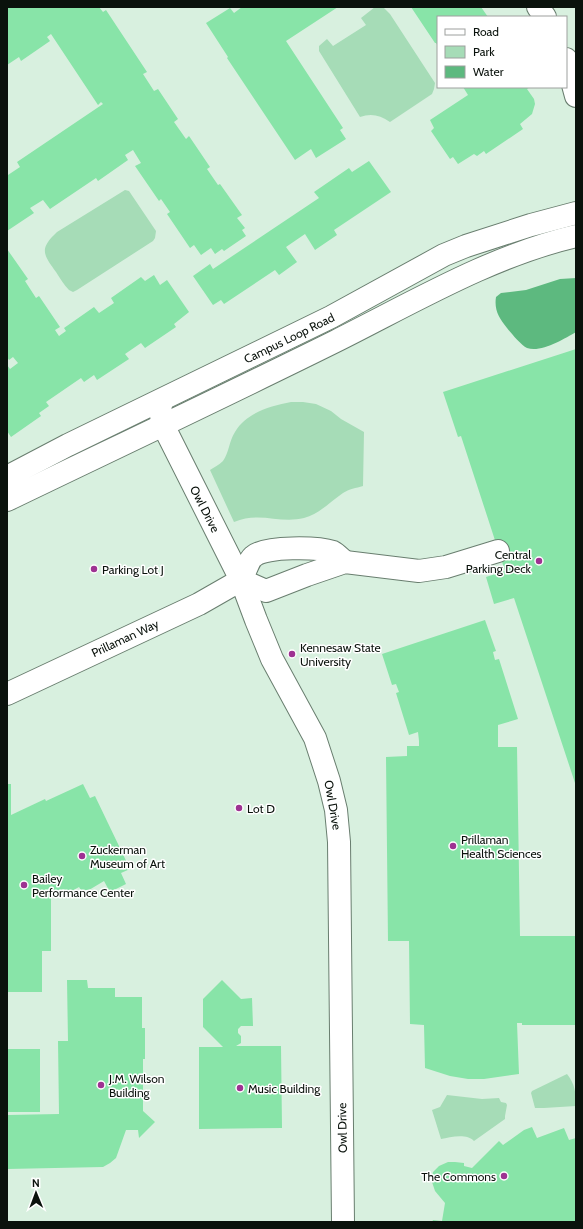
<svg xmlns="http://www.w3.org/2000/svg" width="583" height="1229" font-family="Cabin,sans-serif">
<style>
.green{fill:#a6dcb7}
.water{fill:#5db97f}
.building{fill:#88e4a8}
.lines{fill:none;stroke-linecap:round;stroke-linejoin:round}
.minor-casing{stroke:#697e6f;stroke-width:24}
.minor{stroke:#fff;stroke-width:22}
.poi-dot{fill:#9e3292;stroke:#fff;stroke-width:1.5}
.labels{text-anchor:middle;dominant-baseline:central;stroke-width:3;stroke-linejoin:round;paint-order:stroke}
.street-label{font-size:12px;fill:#0a120c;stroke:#fff}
.poi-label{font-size:12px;fill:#0a120c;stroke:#fff;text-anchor:start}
</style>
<rect width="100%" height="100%" fill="#d8f0df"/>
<g class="green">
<path d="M375,7H383L390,14L435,83L434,89L432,94L390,122C380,115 371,113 360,117L319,51V46L327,39L333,46L366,25L361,18Z"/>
<path d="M125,190L129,191L156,231L155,238L153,241L77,290L73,292L69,290C64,285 60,278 56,272C43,254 39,249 57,232Z"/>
<path d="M291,402H303L316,404L331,411L341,419L364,432L363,486C356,488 349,489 343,493C330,502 319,514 304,518C279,524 260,511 234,522L210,470C214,467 219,465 223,461C229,453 229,441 235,432C246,413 270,406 291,402Z"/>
<path d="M567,1074C575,1084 576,1093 576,1106L544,1108H535L531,1093L532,1091Z"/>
<path d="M447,1095L482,1099L499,1098L501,1102L506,1103L507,1105L505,1116V1119L474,1141C467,1133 450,1137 441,1139L432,1110L440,1107Z"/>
</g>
<path class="water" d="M576,278V332C564,339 541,353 527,348C521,345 511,333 507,328C499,318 494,310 496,297L501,293L526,290L560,279Z"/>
<g class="building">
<path d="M7,7H99L103,12L106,10L147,72L143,74L154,91L158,89L178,119L174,122L186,139L189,136L210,167L207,169L218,185L220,184L242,215L237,218L245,228L242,230L246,236L224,251L222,249L215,254L211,248L201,255L194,245L190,248L167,214L170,212L161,199L159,201L135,166L141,163L133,150L125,155L128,160L98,181L96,178L50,209L43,200L30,208L34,213L7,231V174L8,175L20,167L17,162L103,104L101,102L98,105L51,34L47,37L50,41L21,61L19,57L7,65Z"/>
<path d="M242,7H338L286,41L343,128L340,130L346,139L316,158L311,149L295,160L227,58L228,57L206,23L230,8L234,13Z"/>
<path d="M411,7H481L488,17H438V46L436,43H435Z"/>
<path d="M463,87H530L527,89L534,99L535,104L532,114L520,124L523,129L486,154L484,151L477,156L474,154L458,164L453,157L450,159L431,131L434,128L430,120L468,95Z"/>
<path d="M369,161L391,192L334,230L337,235L315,250L305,234L286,247L297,262L279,275L275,270L224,304L221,300L213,305L193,276L210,264L213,269L319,198L314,192L349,168L352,172Z"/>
<path d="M7,249L28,279L25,281L36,298L39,296L60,327L55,330L59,336L66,331L64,328L94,307L99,313L114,303L111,298L141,277L145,281L154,275L160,285L167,280L189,312L174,324L176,327L145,348L141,343L125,354L129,359L97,380L94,375L84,382L81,378L46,402L49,406L39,413L41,416L11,437L7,431V365L10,369L18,363L13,357L9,360L7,357Z"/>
<path d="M576,349V786L514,598L494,604L486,577L505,571L461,436L458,437L443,392Z"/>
<path d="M485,620L496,651L493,652L495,660L499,659L518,719L498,725V747H517L520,936H576V1025H522V1023H517L519,1074L484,1079H468L450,1076L425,1068L424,1025L410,1024L409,941H388L386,757L407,756V746H419V741L418,732L409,735L396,693L399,692L396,684L392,685L382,654Z"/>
<path d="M7,784H11V815L45,799L46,801L83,784L90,798L95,796L130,869L121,873L126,884L110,892L104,881L89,890H81L79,887L70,892L51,893V951H42V992H7Z"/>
<path d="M67,980H87L88,988H115V997H142V1028H145V1059H143V1111L155,1122L139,1138L138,1130H126L116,1158L110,1163L103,1167L7,1169V1115L59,1114L58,1041H68Z"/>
<path d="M222,980L241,999L252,998L253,1026H241L238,1029V1033L241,1036V1043L236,1046H281L282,1128L199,1129V1047H223L203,1027V999Z"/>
<rect x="7" y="1049" width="33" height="63"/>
<path d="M532,1127L537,1138L564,1128L569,1140L576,1138V1222H432L433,1220L442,1221L445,1203L435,1191L431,1179L433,1172L439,1166L448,1162H455L464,1163V1166L472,1168L499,1141L503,1145L524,1130Z"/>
</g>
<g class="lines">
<g class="minor-casing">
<g id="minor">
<path d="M538,7L545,17"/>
<path d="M566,59L576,96"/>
<path d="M162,400L160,410L163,425L241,580L256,620L272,659L315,738L329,781L336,810L339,842L343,1222"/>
<path d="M7,477L68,445L331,317L444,255L466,246L531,225L576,213"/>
<path d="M7,500C117,447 227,395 336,341C414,302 491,256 576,236"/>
<path d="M241,580L266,591L307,575L345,562L419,571L446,567L498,551"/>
<path d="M241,580C244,575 249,559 254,556C266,546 318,547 333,552C337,554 341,559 345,562"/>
<path d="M7,694L199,604L241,580"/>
</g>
</g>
<use href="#minor" class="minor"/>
</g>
<g class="poi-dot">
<circle cx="539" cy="561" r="4"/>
<circle cx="94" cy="569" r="4"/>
<circle cx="292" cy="654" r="4"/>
<circle cx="239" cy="808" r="4"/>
<circle cx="453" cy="846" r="4"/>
<circle cx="82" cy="856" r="4"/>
<circle cx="24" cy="885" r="4"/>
<circle cx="101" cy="1085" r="4"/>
<circle cx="240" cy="1088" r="4"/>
<circle cx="504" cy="1176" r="4"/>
</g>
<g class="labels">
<g class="street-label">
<text transform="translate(289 338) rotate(-26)">Campus Loop Road</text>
<text transform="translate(205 509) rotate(63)">Owl Drive</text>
<text transform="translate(125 638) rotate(-25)">Prillaman Way</text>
<text transform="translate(333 805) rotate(80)">Owl Drive</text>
<text transform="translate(342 1128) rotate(-91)">Owl Drive</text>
</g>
<g class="poi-label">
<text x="531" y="554" text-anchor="end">Central<tspan x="531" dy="14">Parking Deck</tspan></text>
<text x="102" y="569">Parking Lot J</text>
<text x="300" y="647">Kennesaw State<tspan x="300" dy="14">University</tspan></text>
<text x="247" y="808">Lot D</text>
<text x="461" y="839">Prillaman<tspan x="461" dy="14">Health Sciences</tspan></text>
<text x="90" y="849">Zuckerman<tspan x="90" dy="14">Museum of Art</tspan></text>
<text x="32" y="878">Bailey<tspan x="32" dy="14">Performance Center</tspan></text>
<text x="109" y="1078">J.M. Wilson<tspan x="109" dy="14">Building</tspan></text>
<text x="248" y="1088">Music Building</text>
<text x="496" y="1176" text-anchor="end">The Commons</text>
</g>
</g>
<rect width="583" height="1229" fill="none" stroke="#0a120c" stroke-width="16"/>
<rect x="437" y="16" width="130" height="72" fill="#ffffff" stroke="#9da09e"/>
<rect x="445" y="29" width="20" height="6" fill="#ffffff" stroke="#9da09e"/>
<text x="473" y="36" font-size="12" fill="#0a120c">Road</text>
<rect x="445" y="46" width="20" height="12" fill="#a6dcb7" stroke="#9da09e"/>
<text x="473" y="56" font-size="12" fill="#0a120c">Park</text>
<rect x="445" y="66" width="20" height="12" fill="#5db97f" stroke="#9da09e"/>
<text x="473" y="76" font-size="12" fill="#0a120c">Water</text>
<g transform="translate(36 1193) rotate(359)" stroke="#ffffff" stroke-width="3" paint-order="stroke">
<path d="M0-3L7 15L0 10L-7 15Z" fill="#0a120c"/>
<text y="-6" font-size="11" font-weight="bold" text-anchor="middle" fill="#0a120c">N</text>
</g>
</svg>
